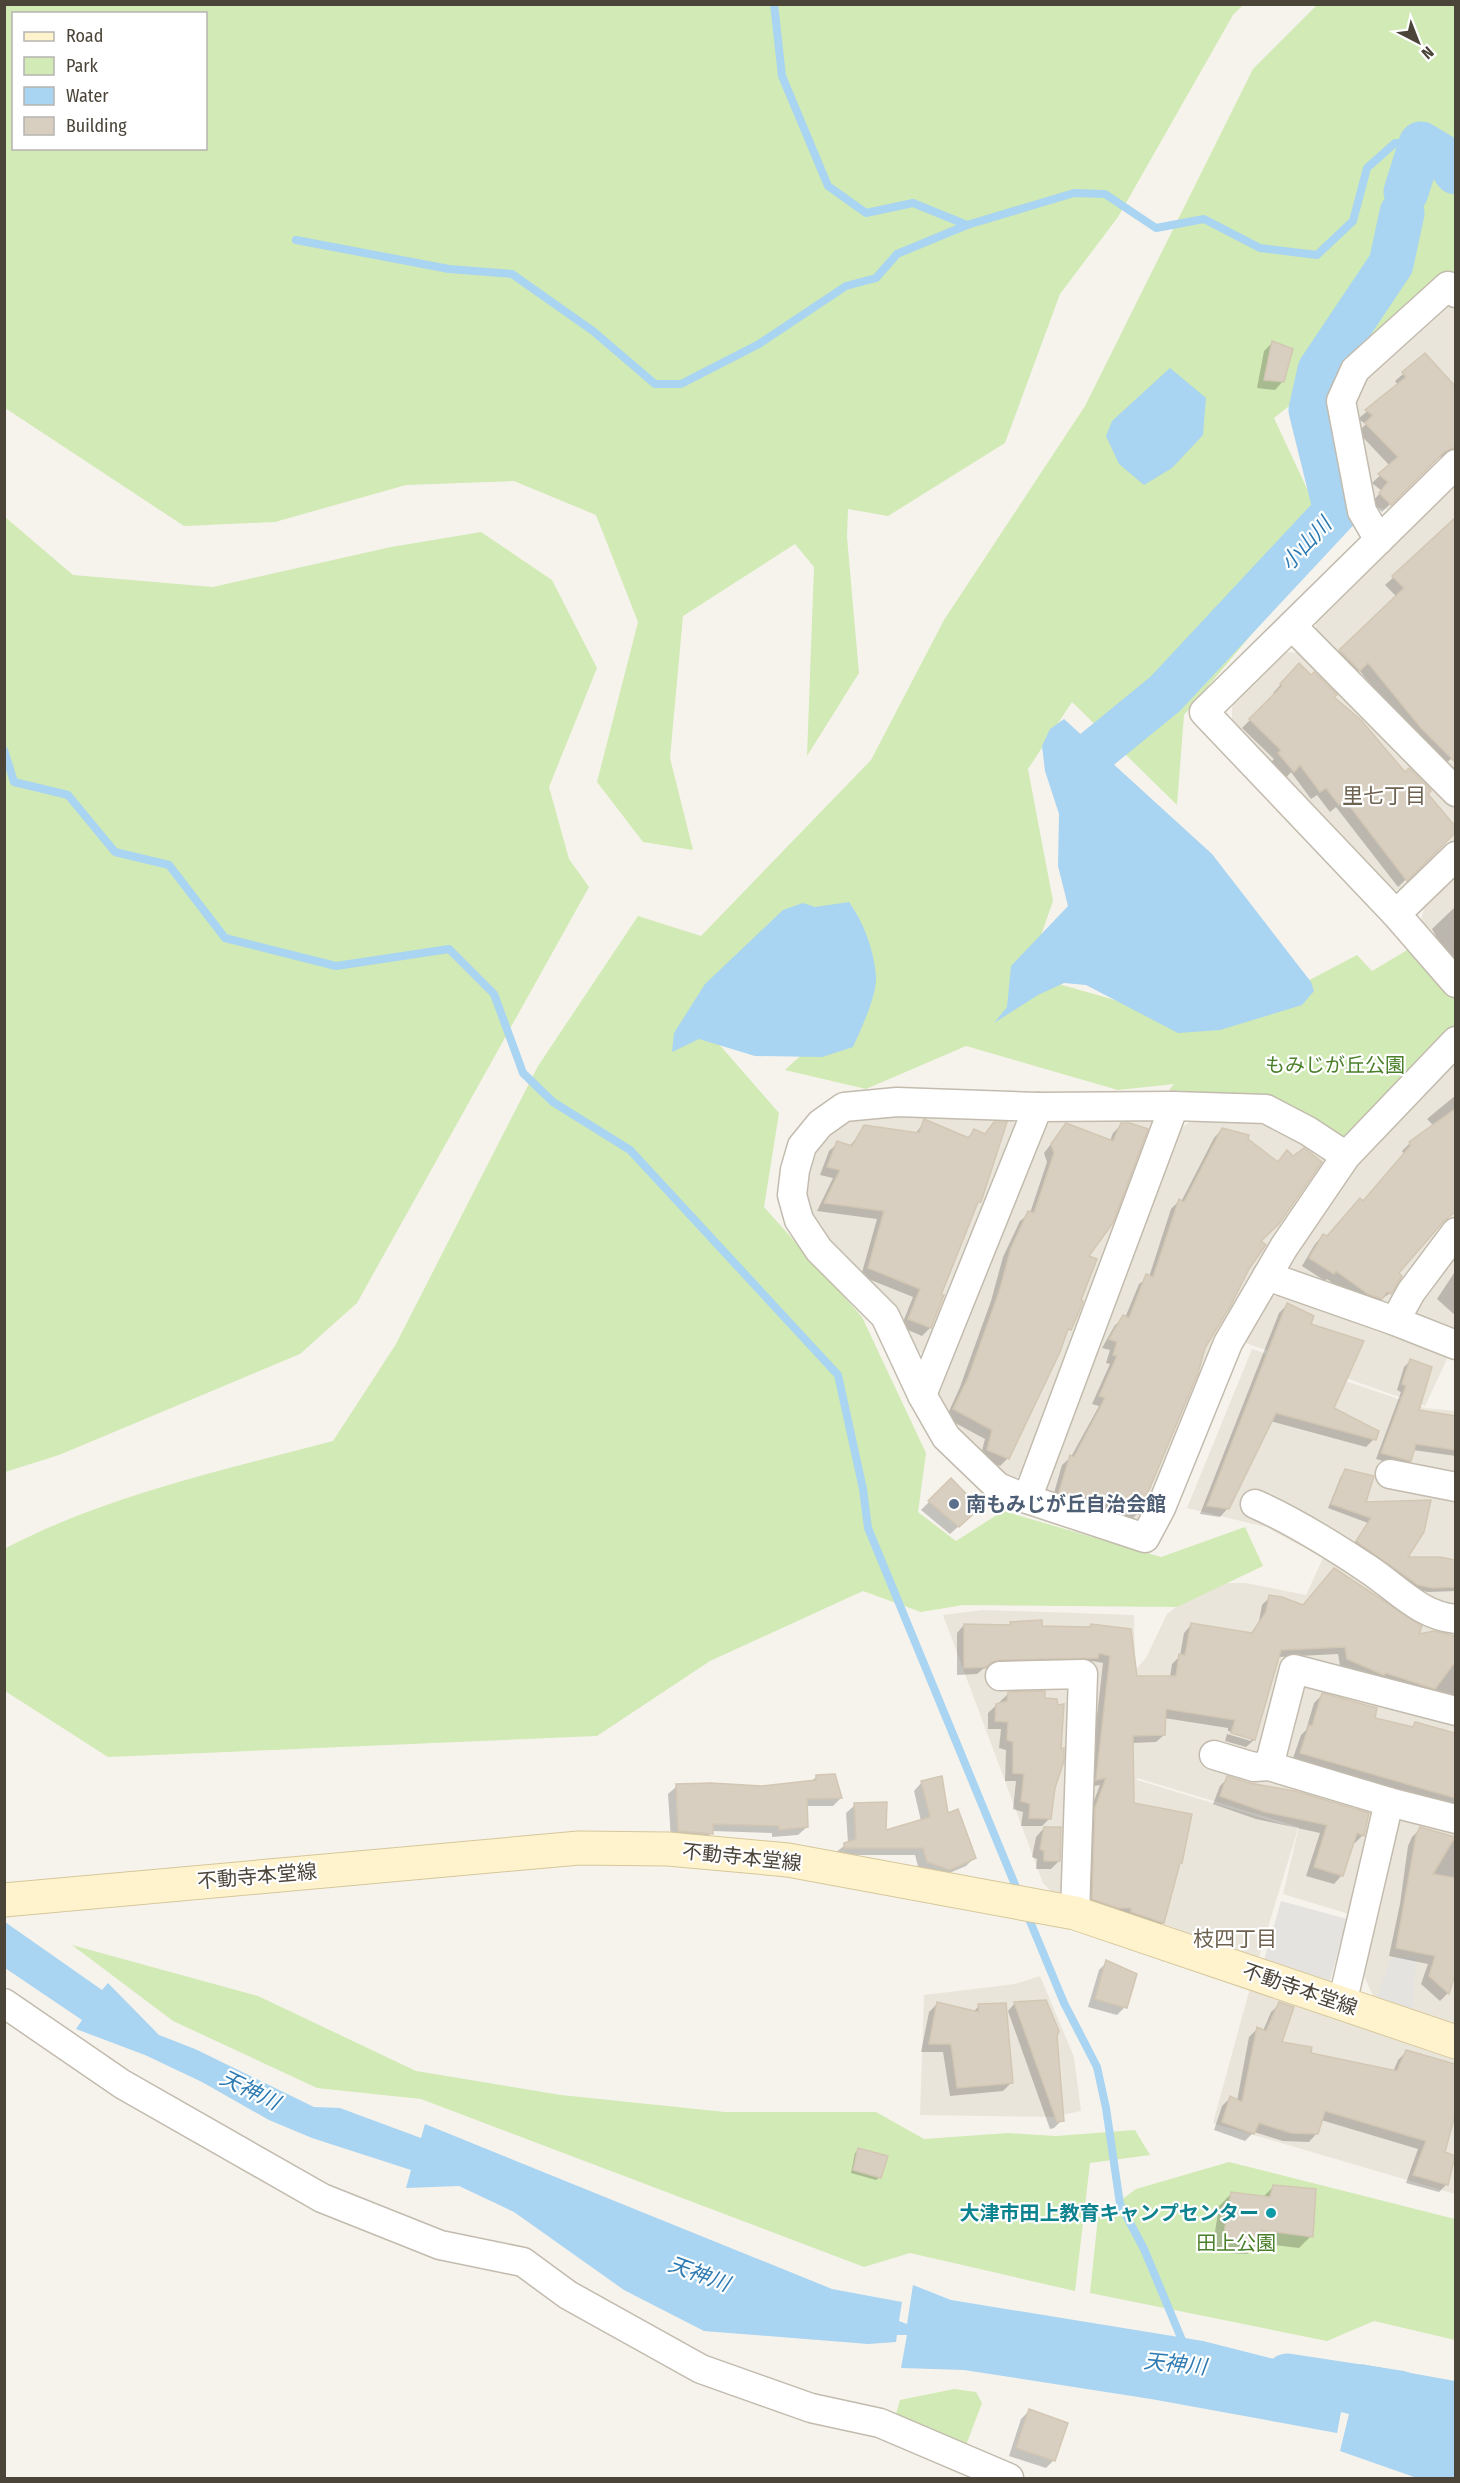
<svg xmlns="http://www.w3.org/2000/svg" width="1460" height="2483" font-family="'Fira Sans Condensed','Noto Sans JP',sans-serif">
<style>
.residential{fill:#eae5da}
.green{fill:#d2eab5;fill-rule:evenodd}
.parking{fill:#e5e3e0}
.water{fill:#a9d4f2}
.shadow{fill:#0003}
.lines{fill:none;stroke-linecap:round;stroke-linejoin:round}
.stream{stroke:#a9d4f2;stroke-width:8}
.river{stroke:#a9d4f2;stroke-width:45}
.building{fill:#d8cfc1;stroke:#d3c7b4;stroke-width:1.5}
.minor-casing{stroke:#c2bbae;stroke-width:31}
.secondary-casing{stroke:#d6c79b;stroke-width:35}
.minor{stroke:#fff;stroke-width:28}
.secondary{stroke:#fff3cd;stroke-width:33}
.service-dot{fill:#5c6f8a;stroke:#fff;stroke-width:2}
.culture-dot{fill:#0f9aa8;stroke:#fff;stroke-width:2}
.labels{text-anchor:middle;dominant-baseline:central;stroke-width:4.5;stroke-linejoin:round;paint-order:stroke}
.park-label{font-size:20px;fill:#4a7f2a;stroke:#fff}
.service-label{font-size:20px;font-weight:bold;fill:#4e5e75;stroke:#fff;text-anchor:start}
.street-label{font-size:20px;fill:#4b4439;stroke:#fff}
.culture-label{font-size:20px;font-weight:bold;fill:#0d838f;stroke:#fff;text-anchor:end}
.water-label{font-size:21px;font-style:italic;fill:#2e7ab2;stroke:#fff}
.neighbourhood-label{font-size:21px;fill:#6e6250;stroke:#fff}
</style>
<rect width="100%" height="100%" fill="#f6f3ec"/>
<g class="residential">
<path d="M1455,304V450L1395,511L1376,507L1357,414L1356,400L1359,388L1371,373L1439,305Z"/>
<path d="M1455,479V776L1316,635V619Z"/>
<path d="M1284,652L1303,653L1455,806V843L1407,890H1390L1232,721V704Z"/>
<path d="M1455,875V960L1421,923L1424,907Z"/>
<path d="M1455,1057V1219L1393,1299L1376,1306L1292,1276L1288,1260L1337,1189L1382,1133Z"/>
<path d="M865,1113L1009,1115L1017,1127L930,1354L916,1352L812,1229L804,1209L806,1168L825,1132Z"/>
<path d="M1056,1115L1149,1116L1159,1129L1024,1475L1006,1481L939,1411L937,1389L1041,1130Z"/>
<path d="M1198,1116L1239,1118L1270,1124L1324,1152L1326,1169L1150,1514L1133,1522L1048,1501L1042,1483L1181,1128Z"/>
<path d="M1455,1253V1336L1417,1321L1414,1308Z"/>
<path d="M1282,1294L1449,1355L1425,1406L1243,1342L1264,1299Z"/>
<path d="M1252,1349L1425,1408L1455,1411V2027L1374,1998L1363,1974L1349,1914L1283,1894L1299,1827L1137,1778V1780L1298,1829L1258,1960L1056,1896L1043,1883L943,1615L982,1610L1134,1615L1137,1737V1668L1146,1658L1167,1614L1207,1583H1246L1306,1595L1323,1558L1266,1527L1187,1508Z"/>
<path d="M1040,1976L1074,2057L1081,2111L1052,2117L920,2115L924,1995L1015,1984Z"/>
<path d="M1250,1988L1455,2056V2194L1213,2123Z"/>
</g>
<g class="green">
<path d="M4,5L5,4L1243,5L1233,15L1118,217L1060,294L1005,443L888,516L848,509L847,537L859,673L807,756L814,567L795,544L683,616L670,758L693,850L643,842L597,782L638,622L596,515L514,481L406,485L275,522L184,526L5,408ZM14,14H206V148H14Z"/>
<path d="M1317,5H1455V275L1274,418L1316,508L1314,560L1184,715L1177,805L1072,702L1028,769L1053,901L1027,975L1185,1020L1283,994L1357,955L1372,971L1409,949L1455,999V1028L1344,1141L1269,1096L1169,1090L1174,1084L1118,1090L966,1046L866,1089L785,1070L841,1018L697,1019L779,1113L764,1207L862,1317L926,1453L918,1512L956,1541L1003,1511L1161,1557L1245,1527L1263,1566L1177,1607L963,1605L921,1612L863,1591L710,1661L597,1736L108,1757L5,1691L4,1549C107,1495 221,1471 333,1441L396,1344L538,1066L638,916L701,936L871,760L944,620L1085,406L1253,69Z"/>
<path d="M5,517L73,575L213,587L391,547L481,532L552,580L597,668L549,787L569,859L589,887L357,1303L300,1354L59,1455L5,1472Z"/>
<path d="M72,1945L258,1996L416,2071L561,2095L725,2112H876L924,2139L1008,2133L1056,2136L1135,2130L1150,2155L1090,2163L1075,2291L910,2253L864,2267L421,2099L317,2088L173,2021Z"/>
<path d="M1229,2162L1455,2219V2340L1374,2321L1327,2341L1090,2293L1098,2217L1136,2189Z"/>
<path d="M954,2389L976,2392L982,2403L965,2448L896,2414L900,2400Z"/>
</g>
<g class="parking">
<path d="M1281,1901L1347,1919L1329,1985L1262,1967Z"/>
<path d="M1391,1958H1416L1413,2009L1377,1997Z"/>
</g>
<g class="water">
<path d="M1170,368L1206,398L1203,435L1172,468L1144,485L1119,464L1106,436L1112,421Z"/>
<path d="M1064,719L1212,854L1311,982L1314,991L1302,1005L1220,1030L1178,1033L1086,985L1064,983L1038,995L994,1023L1007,1007L1011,966L1068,906L1058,866L1059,814L1045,771L1042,746L1050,729Z"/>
<path d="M849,902C864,923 874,950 876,976C877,996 861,1029 853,1047L822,1057L755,1056L699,1039L672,1052L674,1033L705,984L783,910L803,903L815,907Z"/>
<path d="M5,1922L102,1990L108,1983L159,2035L195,2049L314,2107L340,2108L421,2138L425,2124L832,2289L902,2302L899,2321L907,2324L913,2285L951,2300L1203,2341L1348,2378L1345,2397L1352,2401L1361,2364L1455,2381V2478H1417L1340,2451L1349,2414L1341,2412L1337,2433L1151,2399L964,2370L901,2368L907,2335H897L896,2342L868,2344L704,2331L624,2290L514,2212L459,2186L406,2188L411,2170L312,2138L269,2120L202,2082L145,2055L76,2029L82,2020L5,1968Z"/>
</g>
<g class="shadow">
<path d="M1272,343L1283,381L1275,390L1257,388L1264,351Z"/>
<path d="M1425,355L1456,388V433L1450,437L1456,446L1449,453L1434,460L1382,512L1372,502L1382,491L1372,483L1390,466L1358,432L1366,424L1358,419L1398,385L1395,381Z"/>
<path d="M1456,520V643L1442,655L1441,668L1456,682V760L1453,757L1443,766L1413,736L1359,670L1351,678L1332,659L1397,597L1385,585Z"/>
<path d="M1291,673L1332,697L1426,794L1456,828V831L1398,887L1336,807L1330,812L1317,795L1311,799L1291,772L1285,779L1271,762L1274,759L1242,728L1275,695L1273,693Z"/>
<path d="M1456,906V968L1451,964L1432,929Z"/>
<path d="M1456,1095V1210L1438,1226L1397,1273L1390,1293L1373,1306L1359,1302L1327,1279L1325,1281L1302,1266L1315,1244L1323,1235L1327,1237L1363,1202L1404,1154L1402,1151L1409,1144L1415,1151L1434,1126L1427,1119Z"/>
<path d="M925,1121L967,1138L974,1131L984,1135L995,1123L979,1202L975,1206L939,1296H942L930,1328L922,1336L901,1327L913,1297L861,1276L877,1219L817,1211L833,1178L820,1175L829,1151L838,1143L849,1147L865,1127L915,1134Z"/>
<path d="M1122,1124L1070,1329L1064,1334L1008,1458L1000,1466L980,1458L985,1439L946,1418L960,1387L991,1301L1003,1257L1020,1221L1030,1213L1047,1162L1044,1153L1066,1125L1110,1141L1113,1133Z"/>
<path d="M1222,1129L1246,1140L1276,1163L1287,1152L1259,1242L1204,1347L1138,1513L1130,1521L1052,1500L1062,1465L1071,1457L1099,1406L1092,1404L1110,1364L1106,1363L1110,1350L1102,1348L1115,1325L1125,1318L1139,1284L1149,1277L1171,1209L1179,1201L1181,1202L1214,1138Z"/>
<path d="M1456,1270V1316L1437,1299Z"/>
<path d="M1287,1305L1309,1325L1332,1409L1374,1439L1366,1447L1270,1421L1228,1508L1220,1517L1200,1514L1279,1313Z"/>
<path d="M1410,1361L1417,1411L1456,1418V1456L1413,1450L1410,1461L1404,1467L1376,1459L1401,1392L1397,1390L1404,1367Z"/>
<path d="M1346,1471L1364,1503L1405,1559H1456V1591L1428,1592L1413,1589L1352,1546L1368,1523L1328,1508L1341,1476Z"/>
<path d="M951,1480L970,1516L950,1534L921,1510Z"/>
<path d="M1270,1597L1417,1636H1456V1701L1375,1682L1340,1666L1338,1654L1278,1657L1254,1740L1246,1747L1225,1741L1227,1734L1251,1741V1738L1228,1731V1728L1164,1718V1735L1156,1742L1132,1743L1133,1804L1181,1863L1177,1866L1163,1923L1155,1930L1085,1906L1088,1816L1100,1785L1089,1787L1103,1663L1092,1661L1089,1665L991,1667L983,1669L977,1674L957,1675V1633L964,1625L1008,1627L1011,1623L1041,1627L1088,1629L1091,1626L1136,1677H1170L1172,1664L1180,1656L1184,1633L1191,1625L1250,1635L1259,1621L1262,1605Z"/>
<path d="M1008,1694L1053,1788L1050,1818L1042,1826H1021L1023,1812L1013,1809L1016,1781H1005L1006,1750L999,1748L1001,1729H988V1713Z"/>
<path d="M1322,1695L1373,1719L1411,1728L1415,1724L1456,1735V1804L1451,1803L1444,1809L1292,1761L1301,1735L1306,1730L1314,1703Z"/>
<path d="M817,1776L841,1798L833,1806H806L807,1827L798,1835L772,1837V1833L712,1831L704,1841L671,1839L668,1794L677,1786L761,1788L810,1783Z"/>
<path d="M1228,1778L1295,1792L1363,1835L1355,1843L1353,1842L1342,1875L1334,1884L1306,1876L1320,1833L1256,1819L1213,1804L1220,1786Z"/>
<path d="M922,1782L974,1858L966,1866L940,1877L919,1870L915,1855H837L836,1852L848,1843L846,1813L855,1805L885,1832L921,1821L914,1791Z"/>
<path d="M1044,1828L1059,1861L1051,1869H1036L1037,1859L1032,1857L1036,1837Z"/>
<path d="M1420,1829L1456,1838V1970L1448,1993L1440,2001L1421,1984L1428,1964L1389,1956L1400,1904L1408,1846L1412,1837Z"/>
<path d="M1107,1962L1125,2007L1117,2015L1088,2007L1099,1970Z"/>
<path d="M1015,2003L1055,2036L1062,2120L1054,2128L1050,2129L1008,2011Z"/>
<path d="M937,2004L973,2012L979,2006L1011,2083L1003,2091L950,2096L943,2052H921L929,2012Z"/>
<path d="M1280,2004V2044L1309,2055L1393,2072L1398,2060L1406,2052L1456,2066V2106L1444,2152L1447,2184L1439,2192L1406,2183L1418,2149L1321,2120L1317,2133L1309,2142L1283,2141L1254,2132L1245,2141L1214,2130L1222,2106L1230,2098L1237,2101L1249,2037L1257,2029L1263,2031L1271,2012Z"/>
<path d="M859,2150L880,2177L876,2180L851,2173L855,2153Z"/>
<path d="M1274,2186L1311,2236L1299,2248L1258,2243L1247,2254L1212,2252L1219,2206L1232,2193L1263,2197Z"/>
<path d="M1029,2411L1054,2460L1046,2468L1009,2456L1021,2419Z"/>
</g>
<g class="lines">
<g class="stream">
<path d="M774,4L782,76L828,186L866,213L913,203L967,225"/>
<path d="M296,240L449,269L512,274L593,331L655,384H681L759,344L846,286L876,278L897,254L967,225L1074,193L1105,194L1156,228L1204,219L1260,248L1317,255L1353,221L1367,168L1395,143L1421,144"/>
<path d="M4,750L14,782L68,795L115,852L169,865L225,938L336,966L449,949L494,994L523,1073L553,1102L630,1150L838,1375L863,1489L868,1528L1018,1892"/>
<path d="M1027,1914L1064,2003L1097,2067L1106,2108L1120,2204L1144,2249L1184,2345"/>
</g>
<g class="river">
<path d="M1406,192L1421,144L1448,160L1456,172"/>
<path d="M1094,752L1165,694L1336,511L1311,410L1320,370L1391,264L1402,213"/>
<path d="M1287,2376L1399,2393L1456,2412"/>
</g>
</g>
<g class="building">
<path d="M1272,341L1293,349L1284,382L1264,380Z"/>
<path d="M1425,353L1455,386V447L1444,452L1391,505L1379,493L1388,482L1378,474L1398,457L1365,423L1373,415L1365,410L1406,377L1402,372Z"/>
<path d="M1455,518V762L1421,728L1368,663L1360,671L1339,650L1404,588L1392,576Z"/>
<path d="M1299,663L1311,675L1314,672L1337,695L1334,697L1361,720L1405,772L1409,768L1428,787L1431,791L1428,794L1455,826V833L1407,881L1345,800L1339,805L1326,788L1320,792L1300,765L1294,772L1278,753L1281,750L1249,719L1282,686L1280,684Z"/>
<path d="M1455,1109V1212L1443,1222L1399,1273L1402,1276L1391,1294L1387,1292L1382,1299L1368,1294L1336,1271L1334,1274L1309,1258L1323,1234L1327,1236L1360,1198L1363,1201L1411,1145L1409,1142Z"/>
<path d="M924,1119L969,1138L974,1129L985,1134L994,1122H1007L981,1202H978L957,1255L941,1295H944L931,1328L908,1319L920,1289L868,1268L884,1211L824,1203L840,1170L827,1167L837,1141L852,1146L864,1125L919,1133Z"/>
<path d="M1066,1123L1113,1141L1121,1123H1130L1148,1129L1113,1223L1089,1256L1097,1259L1081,1300L1083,1301L1079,1312L1071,1330L1068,1329L1060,1352L1009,1459L987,1450L992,1430L953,1409L968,1378L999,1292L1011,1248L1028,1211L1034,1213L1054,1153L1051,1144Z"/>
<path d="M1222,1128L1249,1135L1248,1139L1278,1162L1287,1150L1293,1156L1304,1148L1322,1162L1279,1224L1261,1241L1266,1245L1249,1269L1231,1305L1205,1348L1198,1373L1139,1514L1084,1495L1082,1500L1059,1492L1070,1455L1074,1457L1105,1398L1099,1396L1117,1356L1113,1355L1117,1342L1109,1339L1123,1315L1129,1318L1146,1274L1153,1277L1179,1199L1184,1202Z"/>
<path d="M1287,1303L1314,1316L1311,1324L1364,1341L1334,1408L1379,1431L1376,1440L1276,1413L1229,1509L1207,1506Z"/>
<path d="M1410,1359L1432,1367L1419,1410L1455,1416V1450L1416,1444L1411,1461L1381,1453L1406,1386L1402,1384Z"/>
<path d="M1345,1469L1374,1476L1366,1502L1431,1500L1424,1532L1408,1557H1440L1455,1560V1587L1433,1588L1418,1585L1356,1541L1371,1518L1331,1504Z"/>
<path d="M951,1478L980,1508L959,1527L928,1501Z"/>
<path d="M1334,1568L1422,1626L1419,1634L1434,1631L1455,1636V1662L1435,1689L1386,1673L1384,1675L1347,1659L1345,1647L1281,1650L1255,1740L1231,1733L1235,1720L1166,1709L1165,1735L1133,1736L1134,1803L1192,1814L1182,1863H1180L1164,1923L1131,1912V1908H1118L1092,1899L1095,1808L1106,1778L1096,1780L1110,1656L1099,1653L1098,1658L1000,1660L992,1662L986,1667L964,1668V1624L1011,1625L1010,1622L1042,1620V1626L1090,1627L1091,1624L1131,1629L1137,1676H1176L1179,1654L1185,1655L1191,1623L1252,1633L1266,1612L1269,1595L1282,1597L1303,1605Z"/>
<path d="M1045,1691V1698L1057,1699L1058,1705L1064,1704L1061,1749L1064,1748V1761L1055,1788L1051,1819L1029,1818L1030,1804L1021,1801L1024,1774L1013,1773V1742L1007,1740L1008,1722L995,1721L996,1704L1007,1701L1008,1692Z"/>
<path d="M1322,1693L1377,1708L1375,1718L1413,1727L1415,1722L1455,1733V1798L1300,1753L1309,1725L1312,1726Z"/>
<path d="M835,1774L842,1798L807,1799L808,1827L779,1830V1826L713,1824V1834L678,1831L676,1784L711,1783L761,1786L816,1780V1775Z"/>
<path d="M942,1776L948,1813L958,1809L976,1858L950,1870L927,1862L923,1848H844V1843L856,1839L854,1803L887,1802L886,1830L930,1817L921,1781Z"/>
<path d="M1227,1776L1249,1783L1295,1791L1369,1813L1364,1836L1357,1833L1343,1876L1314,1867L1327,1825L1265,1812L1220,1796Z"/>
<path d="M1044,1827H1061L1060,1861H1044V1851L1040,1849Z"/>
<path d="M1420,1827L1455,1837L1433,1874L1455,1878V1975L1449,1994L1429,1976L1435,1956L1396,1948L1416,1836Z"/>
<path d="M1106,1960L1137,1974L1127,2008L1095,1999Z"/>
<path d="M1046,2000L1059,2031L1057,2036L1064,2121L1057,2122L1014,2002Z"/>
<path d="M937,2002L979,2012L978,2004L1006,2003L1013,2083L957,2088L951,2044H929Z"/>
<path d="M1279,2002L1294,2007L1282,2042L1312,2047L1311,2053L1397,2071L1406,2050L1455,2064V2115L1445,2152L1455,2156L1448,2185L1413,2175L1426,2141L1325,2111L1318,2134L1291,2133L1259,2123L1254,2134L1222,2122L1230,2096L1242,2102L1257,2027L1266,2031Z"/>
<path d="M858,2148L888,2156L881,2178L853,2170Z"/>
<path d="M1273,2185L1316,2189L1313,2237L1261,2230V2242L1223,2240L1231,2192L1270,2197Z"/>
<path d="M1029,2409L1068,2423L1055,2461L1016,2448Z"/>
</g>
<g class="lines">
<g class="minor-casing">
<g id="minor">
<path d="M1456,464L1204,712L1396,914L1456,983"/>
<path d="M1379,540L1362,511L1341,401L1355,370L1448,286L1456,293"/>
<path d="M1292,626L1456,792"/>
<path d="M1396,914L1456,856"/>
<path d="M1346,1156L1308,1131L1266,1109L1174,1106L1038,1107L897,1102L844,1107L820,1124L802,1146L795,1170L792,1195L799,1220L819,1250L885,1316L922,1395L946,1437L998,1487L1027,1499L1145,1538L1161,1508L1228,1343L1284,1247L1346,1156L1456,1041"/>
<path d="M1267,1276L1395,1321L1456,1345"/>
<path d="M1395,1321L1411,1292L1456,1232"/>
<path d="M922,1395L1038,1107"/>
<path d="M1390,1474L1456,1487"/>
<path d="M1027,1499L1174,1106"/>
<path d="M1255,1504C1294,1521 1332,1545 1368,1569C1397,1588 1420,1616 1456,1619"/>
<path d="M1000,1676L1083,1674L1075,1913"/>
<path d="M1456,1711L1294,1669L1269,1766L1389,1802L1456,1819"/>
<path d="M1214,1755L1254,1767L1269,1766"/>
<path d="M4,2003L122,2084L322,2198L440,2245L523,2262L568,2295L701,2369L811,2408L880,2423L1009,2478"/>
<path d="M1342,2004L1389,1802"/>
</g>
</g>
<g class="secondary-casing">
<path id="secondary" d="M4,1900L579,1848L668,1849L788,1860L1075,1913L1456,2042"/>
</g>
<use href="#minor" class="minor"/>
<use href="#secondary" class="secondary"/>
</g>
<circle class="service-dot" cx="954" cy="1504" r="6"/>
<circle class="culture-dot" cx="1271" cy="2213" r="6"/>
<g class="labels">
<g class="park-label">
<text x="1335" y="1065">もみじが丘公園</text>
<text x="1236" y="2243">田上公園</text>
</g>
<g class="service-label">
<text x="966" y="1504">南もみじが丘自治会館</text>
</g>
<g class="street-label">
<text transform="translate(742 1857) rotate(6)">不動寺本堂線</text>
<text transform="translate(257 1876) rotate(-5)">不動寺本堂線</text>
<text transform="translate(1300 1989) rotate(19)">不動寺本堂線</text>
</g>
<g class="culture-label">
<text x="1259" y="2213">大津市田上教育キャンプセンター</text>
</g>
<g class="water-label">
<text transform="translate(1306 544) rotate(-47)">小山川</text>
<text transform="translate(250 2090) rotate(26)">天神川</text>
<text transform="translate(699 2274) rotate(20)">天神川</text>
<text transform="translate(1175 2364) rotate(6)">天神川</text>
</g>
<g class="neighbourhood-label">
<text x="1384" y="796">里七丁目</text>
<text x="1235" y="1939">枝四丁目</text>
</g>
</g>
<rect width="1460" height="2483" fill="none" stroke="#4b4439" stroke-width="12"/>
<rect x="12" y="12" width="195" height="138" fill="#ffffff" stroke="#b7b4b0" stroke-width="1.5"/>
<rect x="24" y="32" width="30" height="9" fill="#fff3cd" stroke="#b7b4b0" stroke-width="1.5"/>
<text x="66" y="42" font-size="18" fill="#4b4439">Road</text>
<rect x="24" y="57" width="30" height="18" fill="#d2eab5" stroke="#b7b4b0" stroke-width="1.5"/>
<text x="66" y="72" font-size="18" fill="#4b4439">Park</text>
<rect x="24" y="87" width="30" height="18" fill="#a9d4f2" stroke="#b7b4b0" stroke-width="1.5"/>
<text x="66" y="102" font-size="18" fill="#4b4439">Water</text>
<rect x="24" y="117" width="30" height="18" fill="#d8cfc1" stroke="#b7b4b0" stroke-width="1.5"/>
<text x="66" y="132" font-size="18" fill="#4b4439">Building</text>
<g transform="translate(1418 42) rotate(138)" stroke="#ffffff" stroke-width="4.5" paint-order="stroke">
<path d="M0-4.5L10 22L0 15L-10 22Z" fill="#4b4439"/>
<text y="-9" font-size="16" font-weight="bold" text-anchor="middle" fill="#4b4439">N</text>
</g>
</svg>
